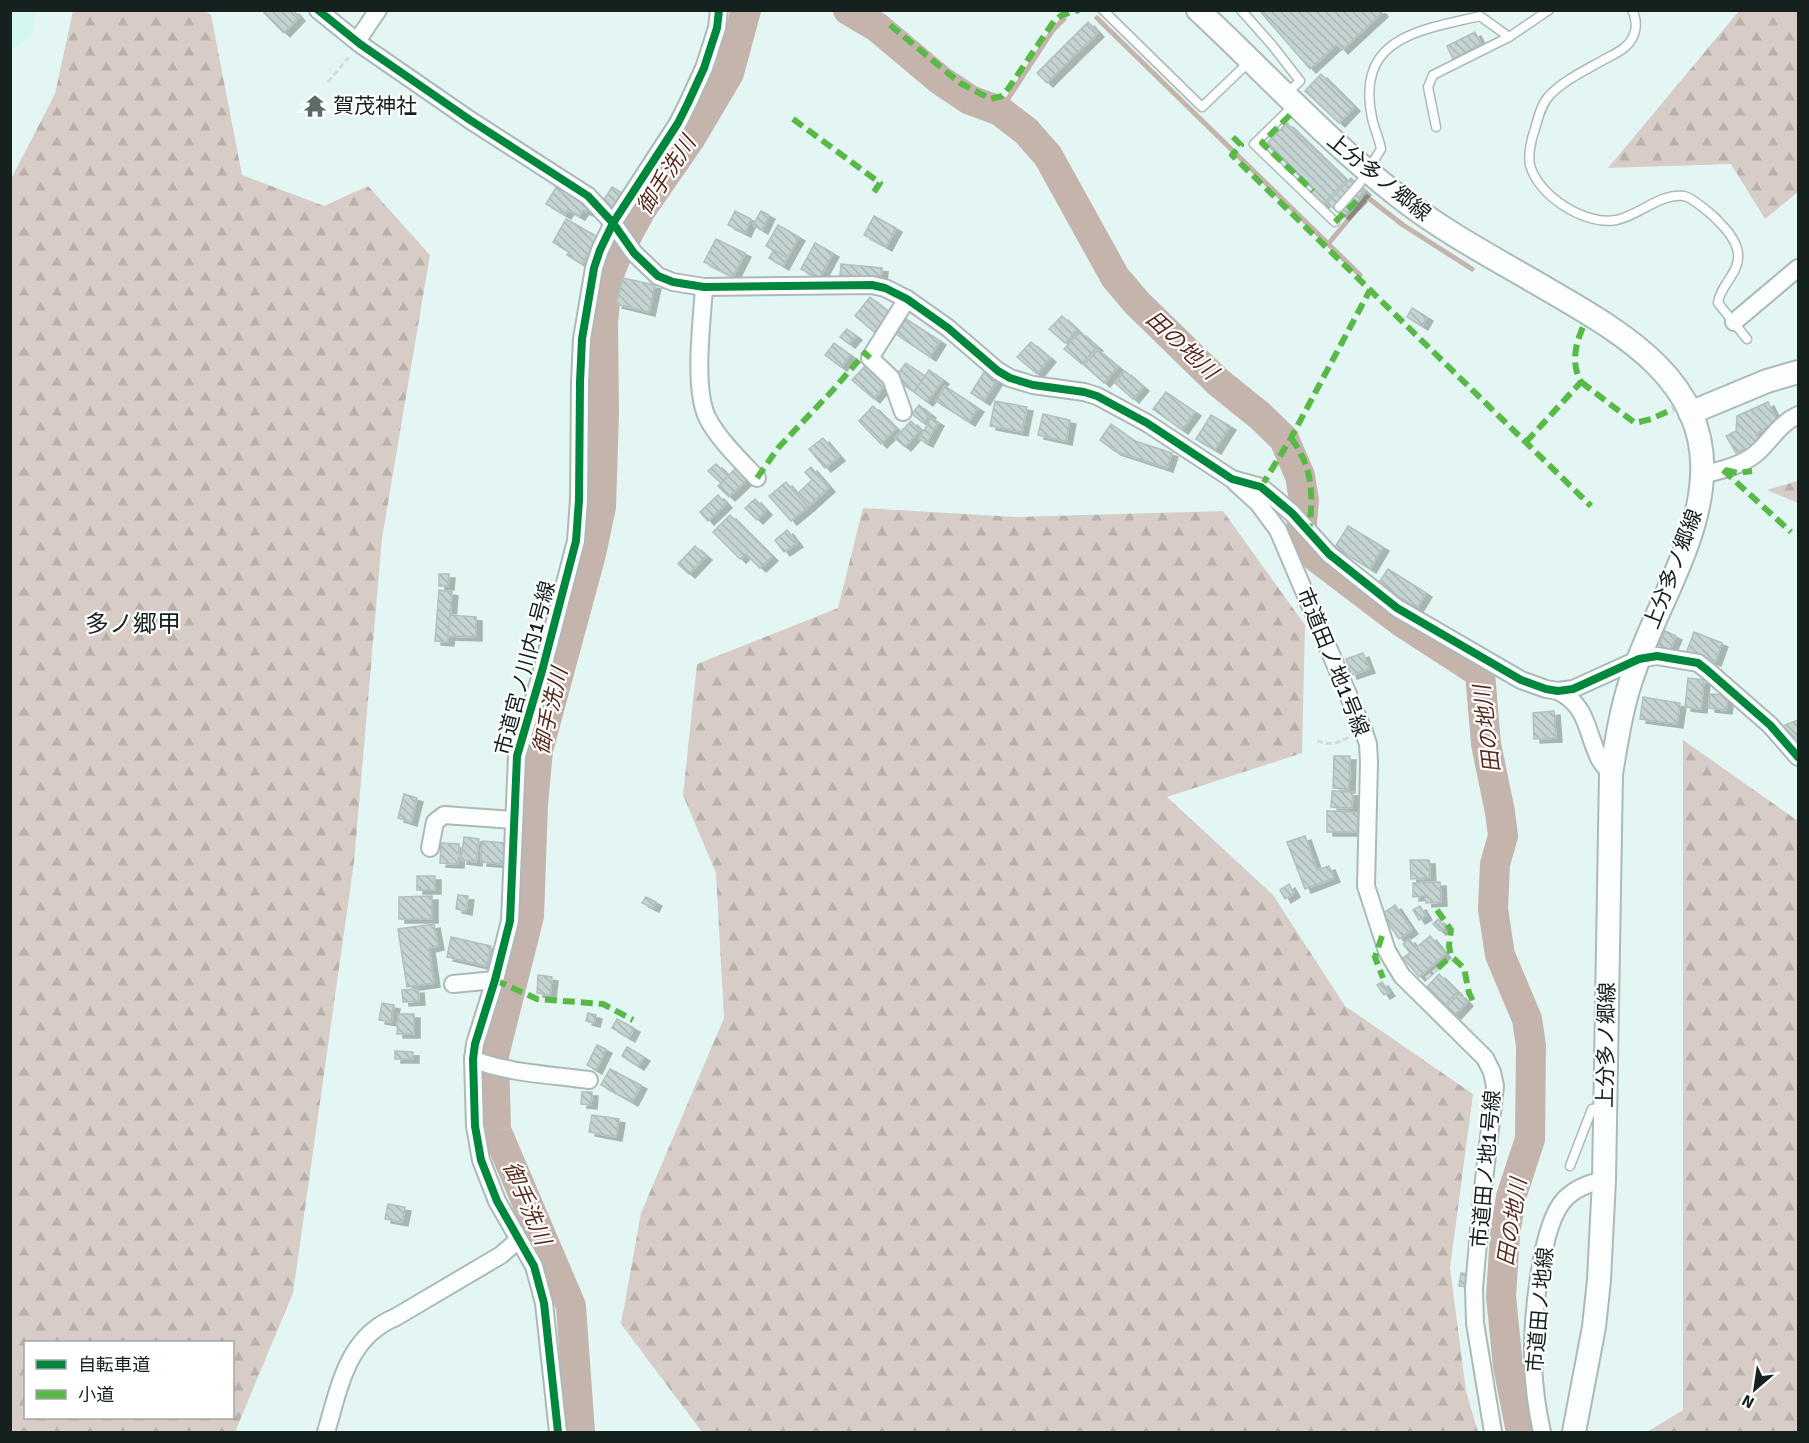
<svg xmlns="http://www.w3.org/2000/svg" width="1809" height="1443" font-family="Signika,'Noto Sans JP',sans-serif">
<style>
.built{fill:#d5f7f2}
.forest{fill:url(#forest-firs);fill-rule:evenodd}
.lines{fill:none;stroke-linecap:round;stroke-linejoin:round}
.stream{stroke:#c5b4ac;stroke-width:5}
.river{stroke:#c5b4ac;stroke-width:30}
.building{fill:url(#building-back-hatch);stroke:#b1c0be;stroke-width:1.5;filter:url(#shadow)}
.lane-casing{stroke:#abbab8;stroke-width:11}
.street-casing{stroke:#abbab8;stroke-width:20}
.secondary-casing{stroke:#abbab8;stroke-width:26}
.path{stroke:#d5dada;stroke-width:3;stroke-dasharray:6 3;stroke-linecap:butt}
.lane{stroke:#fbfefd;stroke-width:8}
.street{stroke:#fbfefd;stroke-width:16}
.secondary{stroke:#fbfefd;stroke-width:22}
.quiet{stroke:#58b947;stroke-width:6;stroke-dasharray:12 6;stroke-linecap:butt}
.cycleway-casing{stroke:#fff;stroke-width:11}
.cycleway{stroke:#00873e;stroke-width:8}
.labels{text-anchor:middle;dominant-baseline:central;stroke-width:4.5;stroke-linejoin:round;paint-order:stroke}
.poi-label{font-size:21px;fill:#14211f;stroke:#fff;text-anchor:start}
.street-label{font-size:21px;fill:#14211f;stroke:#fff}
.water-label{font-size:22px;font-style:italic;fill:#592c1d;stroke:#fff}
.quarter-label{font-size:24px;fill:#14211f;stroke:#fff}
</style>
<defs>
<pattern id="forest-firs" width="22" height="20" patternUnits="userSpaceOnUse" patternTransform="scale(1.5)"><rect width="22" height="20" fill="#d7cdc6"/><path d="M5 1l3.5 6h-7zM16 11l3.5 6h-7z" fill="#b8b0aa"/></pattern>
<pattern id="building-back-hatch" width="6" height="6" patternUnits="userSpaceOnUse" patternTransform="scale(1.5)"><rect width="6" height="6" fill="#c5d4d2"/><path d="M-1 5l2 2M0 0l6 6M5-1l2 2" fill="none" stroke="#a8b6b4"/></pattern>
<filter id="shadow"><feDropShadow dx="6" dy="4" stdDeviation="0" flood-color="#0004"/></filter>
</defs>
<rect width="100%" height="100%" fill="#e3f6f3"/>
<path class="built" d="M10,11H34L32,37L14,48H11Z"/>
<g class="forest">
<path d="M73,11H205L211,15L242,175L324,206L368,186L430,255L382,538L354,862L293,1293L235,1432H11L10,181L55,94ZM26,1342H232V1418H26Z"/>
<path d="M1739,11H1798V192L1765,219L1731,164L1608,168Z"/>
<path d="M1797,481L1798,503L1767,490Z"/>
<path d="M863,508L1016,517L1223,511L1305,625L1302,753L1167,797L1273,895L1345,1006L1473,1094L1450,1268L1466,1391L1478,1432H702L621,1324L641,1213L724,1018L716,873L683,795L697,664L838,608Z"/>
<path d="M1683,740L1798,821V1432H1647L1683,1410Z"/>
</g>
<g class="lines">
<g class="stream">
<path d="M1097,18L1360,275"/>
<path d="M1000,111L1053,30L1064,19"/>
<path d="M1329,243L1367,197L1403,225L1472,269"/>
</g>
<g class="river">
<path d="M848,10L877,27L940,80L970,100L1000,111L1026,131L1048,156L1115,277L1137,303L1218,382L1259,415L1284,439L1300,476L1304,500L1301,535L1316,557L1403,623L1480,673L1486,744L1500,812L1503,836L1495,864L1493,909L1500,955L1527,1019L1531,1046L1530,1139L1511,1197L1505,1235L1501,1296L1508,1366L1521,1432"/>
<path d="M580,1432L571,1306L496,1130L494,1055L529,916L533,805L538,750L591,554L601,507L604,413L603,321L608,277L618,252L641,210L690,139L729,73L746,10"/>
</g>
</g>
<g class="building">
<path d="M266,10H293L299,17L284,33L264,13Z"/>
<path d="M1259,10H1380L1382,13L1342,50L1337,44L1310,69Z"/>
<path d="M1088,22L1098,33L1074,56L1064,46Z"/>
<path d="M1475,32L1481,44L1453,59L1447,46Z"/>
<path d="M1064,46L1074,56L1047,83L1037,73Z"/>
<path d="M1321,74L1354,107L1339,123L1305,91Z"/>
<path d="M1287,123L1346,180L1323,204L1311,193L1314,190L1266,144Z"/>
<path d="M1351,178L1365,191L1360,196L1361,198L1343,216L1327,203Z"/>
<path d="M557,186L591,206L587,212L583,210L579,216L568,210L565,215L546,204Z"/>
<path d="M612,187L622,193L612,209L602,203Z"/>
<path d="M735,211L751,219L745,233L728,225Z"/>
<path d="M761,211L769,215L762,230L753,225Z"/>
<path d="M874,216L896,228L886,247L864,235Z"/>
<path d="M566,219L598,237L582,264L567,255L569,252L553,242Z"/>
<path d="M778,225L799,237L787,258L766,246Z"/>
<path d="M716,239L745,253L733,277L704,262Z"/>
<path d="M815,243L833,253L819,279L801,269Z"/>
<path d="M774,250L787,258L783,266L769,258Z"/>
<path d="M841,264L882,268L881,278L840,275Z"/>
<path d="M623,278L655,285L649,312L616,304Z"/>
<path d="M870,297L890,313L874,332L855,316Z"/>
<path d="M1412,308L1427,317L1422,326L1407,317Z"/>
<path d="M1062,316L1077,330L1065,343L1049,329Z"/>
<path d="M906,319L940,341L930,357L896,334Z"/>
<path d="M847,329L856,336L849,344L840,337Z"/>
<path d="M1080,332L1097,347L1082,364L1064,349Z"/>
<path d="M1031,342L1050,358L1037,374L1017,357Z"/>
<path d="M834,343L850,355L841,367L825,355Z"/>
<path d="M1098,350L1118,367L1104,383L1084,365Z"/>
<path d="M906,363L925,376L914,392L894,378Z"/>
<path d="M865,366L886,384L874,399L852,380Z"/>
<path d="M929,370L943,380L927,402L914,392Z"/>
<path d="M1125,371L1143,387L1133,399L1115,383Z"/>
<path d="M984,372L997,380L984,401L971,393Z"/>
<path d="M945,386L978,408L969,422L936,401Z"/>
<path d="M1166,392L1195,412L1182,430L1153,409Z"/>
<path d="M995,401L1027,407L1022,432L990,426Z"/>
<path d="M1768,402L1777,421L1756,434L1761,443L1746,452L1744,449L1736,453L1726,436L1736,431L1737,416Z"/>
<path d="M919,405L930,414L923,423L912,414Z"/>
<path d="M873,406L896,429L881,444L859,421Z"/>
<path d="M1043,414L1070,420L1066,441L1038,435Z"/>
<path d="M1211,415L1230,426L1215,450L1196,439Z"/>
<path d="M931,418L938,422L927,443L919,439Z"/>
<path d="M911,421L920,430L905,447L895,438Z"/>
<path d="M1111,424L1135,441L1172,453L1167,468L1115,451L1100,440Z"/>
<path d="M823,438L839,457L825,468L809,449Z"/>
<path d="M716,464L728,476L721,483L708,471Z"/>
<path d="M737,467L748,479L729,497L718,486Z"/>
<path d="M811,467L829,488L808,507L797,494L812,480L805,472Z"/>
<path d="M786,482L808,507L791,521L769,496Z"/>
<path d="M718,495L726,504L708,521L700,512Z"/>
<path d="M755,499L766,511L757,520L745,508Z"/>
<path d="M730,515L772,557L760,568L746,554L740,559L713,532Z"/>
<path d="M1348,526L1383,547L1370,569L1335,547Z"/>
<path d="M787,530L797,543L784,552L775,540Z"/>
<path d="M695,546L706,556L689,574L678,564Z"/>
<path d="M1388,569L1426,593L1417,608L1378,584Z"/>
<path d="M439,574H449L448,586H439Z"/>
<path d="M439,590L452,592L448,642L435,641Z"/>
<path d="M450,615L476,617V637L448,636Z"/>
<path d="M1665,631L1676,636L1670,650L1659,645Z"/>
<path d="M1694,632L1722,643L1715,662L1687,651Z"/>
<path d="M1363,653L1369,669L1351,675L1346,659Z"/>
<path d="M1688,678L1704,680L1701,709L1685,707Z"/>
<path d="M1710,694L1728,695L1726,710L1709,708Z"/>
<path d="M1643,697L1680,703L1677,724L1640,719Z"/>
<path d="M1554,711L1556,738L1534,739L1533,713Z"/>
<path d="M1798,720V740L1782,726Z"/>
<path d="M1334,756H1350L1349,789L1333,788Z"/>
<path d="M1332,791L1353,792L1352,808L1331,807Z"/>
<path d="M404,794L417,798L411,822L398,818Z"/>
<path d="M1327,811L1358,812L1357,832H1327Z"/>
<path d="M1305,836L1317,870L1329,866L1334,878L1305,889L1287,842Z"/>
<path d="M464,837L479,839L476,862L461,860Z"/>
<path d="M482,841L506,843L504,864L481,862Z"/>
<path d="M441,843L459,844L458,864L440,863Z"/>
<path d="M1410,860H1429L1430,878L1411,879Z"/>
<rect x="417" y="876" width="18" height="14"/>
<path d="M1440,882L1441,902L1426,903L1425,896L1413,897V883Z"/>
<path d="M1289,884L1294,893L1285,899L1280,890Z"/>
<path d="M458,895L468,896L466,911L456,909Z"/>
<path d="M432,896V919H399V897Z"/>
<path d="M646,897L656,902L653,908L642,903Z"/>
<path d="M1395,905L1412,930L1399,939L1382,914Z"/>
<path d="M1420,906L1426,916L1419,920L1413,910Z"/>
<path d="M1438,919L1445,927L1440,931L1433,924Z"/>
<path d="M434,924L438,946L429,948L434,983L407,987L398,929Z"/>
<path d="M1430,936L1445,954L1419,977L1403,958L1410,953L1403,944L1409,939L1416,948Z"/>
<path d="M451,937L491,946L487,966L447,957Z"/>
<path d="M1439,974L1457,992L1445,1005L1427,987Z"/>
<path d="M538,975L552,977L550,995L537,993Z"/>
<path d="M1382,982L1389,992L1384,995L1377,985Z"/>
<path d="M418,989L419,1001L403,1002L402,990Z"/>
<path d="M1459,994L1467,1002L1455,1015L1446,1007Z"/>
<path d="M382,1003L394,1005L391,1022L379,1020Z"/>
<path d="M588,1013L596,1015L594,1023L586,1021Z"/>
<path d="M398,1014H414V1034H397Z"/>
<path d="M617,1019L634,1028L629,1038L612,1028Z"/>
<path d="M597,1045L606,1049L596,1070L587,1065Z"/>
<path d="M627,1047L644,1057L638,1066L622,1056Z"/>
<path d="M395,1051L413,1052V1059H395Z"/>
<path d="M610,1069L641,1085L632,1102L601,1085Z"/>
<path d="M582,1092H592L591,1105L581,1104Z"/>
<path d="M592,1115L619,1119L616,1137L589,1132Z"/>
<path d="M388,1204L405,1207L402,1222L385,1219Z"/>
<path d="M1461,1273L1468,1274L1466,1287L1459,1286Z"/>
</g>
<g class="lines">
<g class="lane-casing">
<g id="lane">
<path d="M1103,10L1202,107L1250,61"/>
<path d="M1241,10L1272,45L1300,81L1286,94"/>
<path d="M1632,10C1639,23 1636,38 1625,47C1620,52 1612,55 1605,59C1586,70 1564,80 1549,96C1541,105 1538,118 1535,129C1531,139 1528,155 1530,165C1538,196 1586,226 1616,220C1639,216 1659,193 1684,196C1693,198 1714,216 1720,223C1728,231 1737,242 1738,254C1740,273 1720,285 1718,303L1747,339"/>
<path d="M1294,105L1254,144L1335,222"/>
<path d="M1436,127L1428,87L1433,75L1509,37L1549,10"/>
<path d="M1339,207L1360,183L1381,149C1379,138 1374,128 1372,118C1355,37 1420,30 1480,16L1509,37"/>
<path d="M1570,1166L1592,1109L1605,1107"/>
</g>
</g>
<g class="street-casing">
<g id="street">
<path d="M318,10L360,44L470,120L588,196L613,223L634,253L658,276L673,282L704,287L872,285L885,288L907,299L948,328L998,371L1010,378L1033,385L1084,392L1097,396L1147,423L1232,479L1261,487L1292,513L1329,554L1397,608L1521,680L1546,689L1558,691L1573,689L1639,659L1657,656L1698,663L1707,670L1770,725L1798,757"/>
<path d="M357,41L378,10"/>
<path d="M704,287C702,321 693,387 707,417C717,438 741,461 757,478"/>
<path d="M1734,322L1798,268"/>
<path d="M903,412L891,378L870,358L907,299"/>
<path d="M1702,475C1722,470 1745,465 1760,450C1773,437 1781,423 1798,415"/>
<path d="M1235,482L1258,503L1278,530L1364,732L1368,744L1369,762L1366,886L1387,951L1402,976L1485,1058L1492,1072L1495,1086L1482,1197L1474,1288L1475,1323L1493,1432"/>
<path d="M1558,691C1588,706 1586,731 1599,758C1602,764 1607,769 1611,774"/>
<path d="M430,848L435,822L444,815L513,820"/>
<path d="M453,984L495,980"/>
<path d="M473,1059C505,1073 554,1075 589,1080"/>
<path d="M326,1432C340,1386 347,1337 396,1317L501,1255L518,1240"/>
<path d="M558,1432L544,1303L534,1266L497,1201L481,1160L475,1126L473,1059L475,1044L495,980L510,921L517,756L542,671L576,541L579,500L580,382L582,339L594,268L600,250L613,223L678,123L688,103L704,68L717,28L719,10"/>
<path d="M1542,1432C1537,1410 1534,1387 1533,1364C1532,1327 1539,1228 1564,1200C1574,1189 1589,1183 1604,1180"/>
</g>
</g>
<g class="secondary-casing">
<g id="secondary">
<path d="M1198,10C1265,72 1325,139 1397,195C1441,230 1492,257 1540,285C1613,328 1708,376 1702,476C1699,542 1656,608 1635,669C1622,703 1617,738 1611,774L1604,1180L1599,1280L1594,1327L1574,1432"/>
<path d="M1690,413L1767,381L1798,372"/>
</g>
</g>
<g class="path">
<path d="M328,82L349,57"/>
<path d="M1317,741C1332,745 1336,744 1349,737"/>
<path d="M1426,978L1438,968"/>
</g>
<use href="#lane" class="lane"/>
<use href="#street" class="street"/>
<use href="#secondary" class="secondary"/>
<g class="quiet">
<path d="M890,25L960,83L991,99L1002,96L1008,89L1054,21L1062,15L1079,10"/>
<path d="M1290,115L1262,143L1313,191"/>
<path d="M793,119L880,183L874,192"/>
<path d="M1233,137L1241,145L1232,155L1591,506"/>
<path d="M1335,222L1361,197"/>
<path d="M1581,382L1635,423L1651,419L1673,409"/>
<path d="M1291,438C1314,469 1313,495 1309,532"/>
<path d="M1526,442L1581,382C1571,364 1575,345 1583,327"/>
<path d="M1723,470L1791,532"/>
<path d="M1725,470L1738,473L1752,471"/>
<path d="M757,478L778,448L833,390L865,353L870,358"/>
<path d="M1261,487L1291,438L1370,290"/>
<path d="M1437,910L1451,930L1449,946L1451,956L1464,968L1469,993L1474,1003"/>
<path d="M1382,936L1375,957L1383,978"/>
<path d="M1438,968L1451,956"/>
<path d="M495,980L537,999L603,1004L633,1020"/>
</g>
<g class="cycleway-casing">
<g id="cycleway">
<path d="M318,10L360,44L470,120L588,196L613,223L634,253L658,276L673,282L704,287L872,285L885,288L907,299L948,328L998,371L1010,378L1033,385L1084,392L1097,396L1147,423L1232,479L1261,487L1292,513L1329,554L1397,608L1521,680L1546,689L1558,691L1573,689L1639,659L1657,656L1698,663L1707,670L1770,725L1798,757"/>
<path d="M558,1432L544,1303L534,1266L497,1201L481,1160L475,1126L473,1059L475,1044L495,980L510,921L517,756L542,671L576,541L579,500L580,382L582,339L594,268L600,250L613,223L678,123L688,103L704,68L717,28L719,10"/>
</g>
</g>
<use href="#cycleway" class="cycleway"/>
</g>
<defs>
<g id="temple-bare" transform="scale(1.8)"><path d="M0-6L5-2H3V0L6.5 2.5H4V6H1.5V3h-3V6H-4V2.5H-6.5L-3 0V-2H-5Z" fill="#5c6c69" stroke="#fff" stroke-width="2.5" paint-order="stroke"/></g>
</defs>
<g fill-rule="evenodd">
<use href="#temple-bare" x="315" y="106"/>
</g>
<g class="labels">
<g class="poi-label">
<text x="333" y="106">賀茂神社</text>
</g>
<g class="street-label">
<text transform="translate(1379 177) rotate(39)">上分多ノ郷線</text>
<text transform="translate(1673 569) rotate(-69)">上分多ノ郷線</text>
<text transform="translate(1333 662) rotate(68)">市道田ノ地1号線</text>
<text transform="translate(525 668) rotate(-75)">市道宮ノ川内1号線</text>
<text transform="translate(1606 1045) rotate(-89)">上分多ノ郷線</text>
<text transform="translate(1486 1169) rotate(-85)">市道田ノ地1号線</text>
<text transform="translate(1540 1310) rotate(-85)">市道田ノ地線</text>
</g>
<g class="water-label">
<text transform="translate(666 175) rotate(-57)">御手洗川</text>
<text transform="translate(1182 345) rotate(43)">田の地川</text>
<text transform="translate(550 711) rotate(-77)">御手洗川</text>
<text transform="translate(1487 729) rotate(-97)">田の地川</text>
<text transform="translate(527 1203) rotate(67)">御手洗川</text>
<text transform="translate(1512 1222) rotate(-81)">田の地川</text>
</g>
<g class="quarter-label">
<text x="133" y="624">多ノ郷甲</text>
</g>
</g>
<rect width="1809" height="1443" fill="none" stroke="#14211f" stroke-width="24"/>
<rect x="24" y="1341" width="210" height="78" fill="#ffffff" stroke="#a1a6a5" stroke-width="1.5"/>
<rect x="36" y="1360" width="30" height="9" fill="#00873e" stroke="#a1a6a5" stroke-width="1.5"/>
<text x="78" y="1371" font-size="18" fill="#14211f">自転車道</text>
<rect x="36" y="1390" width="30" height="9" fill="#58b947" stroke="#a1a6a5" stroke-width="1.5"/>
<text x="78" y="1401" font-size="18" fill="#14211f">小道</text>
<g transform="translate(1755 1389) rotate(209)" stroke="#ffffff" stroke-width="4.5" paint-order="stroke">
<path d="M0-4.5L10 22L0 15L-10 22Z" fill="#14211f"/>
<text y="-9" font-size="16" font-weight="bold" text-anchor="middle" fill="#14211f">N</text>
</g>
</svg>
